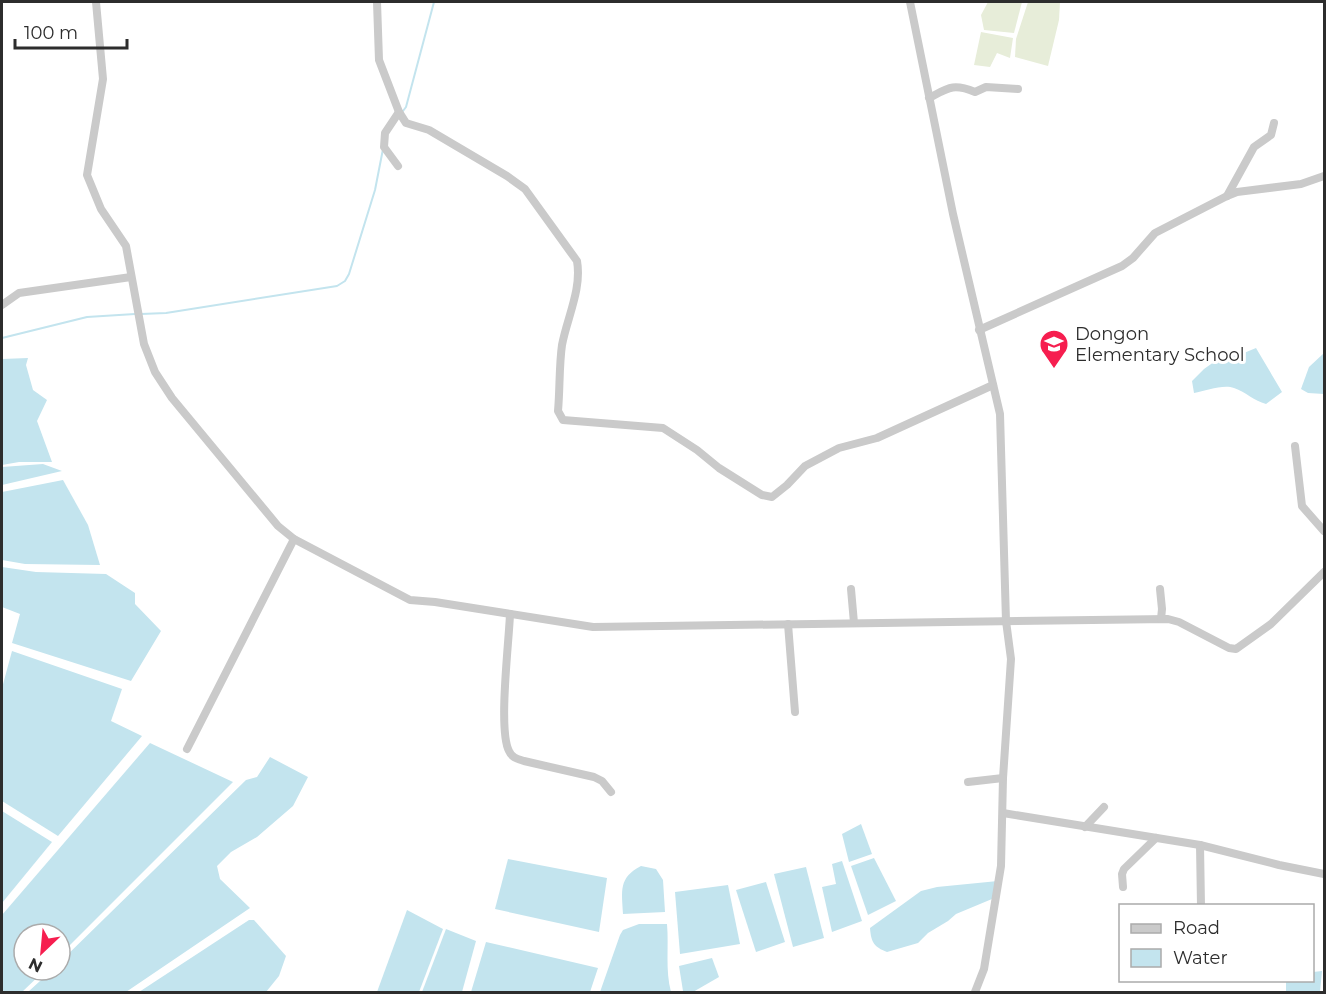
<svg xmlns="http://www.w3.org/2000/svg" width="1326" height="994" font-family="Montserrat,sans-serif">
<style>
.green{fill:#e7edd9}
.water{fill:#c3e4ee}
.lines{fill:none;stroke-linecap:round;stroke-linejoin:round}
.stream{stroke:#c3e4ee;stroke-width:2}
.minor{stroke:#cacaca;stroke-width:8}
.labels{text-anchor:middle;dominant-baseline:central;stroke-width:6;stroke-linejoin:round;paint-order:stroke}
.poi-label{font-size:18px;fill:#2d2d2d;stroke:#fff;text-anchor:start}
</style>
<rect width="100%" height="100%" fill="#fff"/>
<g class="green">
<path d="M988,2H1022L1014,33L984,30L981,15Z"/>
<path d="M1028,2H1060L1059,20L1048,66L1015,57L1016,39Z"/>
<path d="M981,32L1013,38L1010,58L997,53L990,67L974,65Z"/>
</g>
<g class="water">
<path d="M1256,348L1282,392L1266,404C1254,401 1246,392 1234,388C1223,384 1206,391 1194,393L1192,381L1204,369L1221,357L1239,355Z"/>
<path d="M1324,353V394L1308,393L1301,389L1309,367Z"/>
<path d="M28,358L26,365L33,390L47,400L37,421L52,462H19L2,465V359Z"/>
<path d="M43,464L62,471L2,485V467Z"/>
<path d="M63,480L88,525L100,565L25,564L2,560V492Z"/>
<path d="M2,567L36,572L106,574L135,593V604L161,631L131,681L12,643L20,614L2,607Z"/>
<path d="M12,651L122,689L111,721L142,736L58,836L2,801V688Z"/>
<path d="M150,743L233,782L60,955V934H24V970H45L22,992H2V915Z"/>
<path d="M270,757L308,777L293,806L257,837L231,852L217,866L220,879L250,908L126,992H28L52,970H60V962L246,780L257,777Z"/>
<path d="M2,811L52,842L2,903Z"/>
<path d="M861,824L872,854L849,862L842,834Z"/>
<path d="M874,858L896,901L868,915L851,866Z"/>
<path d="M508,859L607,878L599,932L495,909Z"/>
<path d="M842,861L862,921L832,932L822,887L836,884L832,864Z"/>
<path d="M641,866L656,869L663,880L665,912L623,914C622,891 618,878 641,866Z"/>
<path d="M806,867L824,938L793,947L774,874Z"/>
<path d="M998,881L992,899L956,914L948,921L928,933L918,943L887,952C874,947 871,942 870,928L921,891L937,887Z"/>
<path d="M766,882L785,942L756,952L736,890Z"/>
<path d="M728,885L740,944L680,954L675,892Z"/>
<path d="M407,910L443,929L419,992H377Z"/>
<path d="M249,920H254L286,956L279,976L266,992H139Z"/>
<path d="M639,924H667C669,947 665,970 671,992H600L620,935L623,930Z"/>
<path d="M446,929L476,941L462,992H422Z"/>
<path d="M486,942L598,968L590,992H471Z"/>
<path d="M712,958L719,977L693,992L683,991L679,966Z"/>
<path d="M1322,971L1320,992H1286V981L1312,980L1313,972Z"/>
</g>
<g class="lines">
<g class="stream">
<path d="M403,111L406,107L434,2"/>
<path d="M141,314L166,313L337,286L345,281L349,274L375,190L383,149"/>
<path d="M2,338L87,317L135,314"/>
</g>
<g class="minor">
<path d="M96,2L103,79L87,175L101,209L126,246L144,344L155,372L172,398L278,526L294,539L410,600L435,602L593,627L1168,619L1179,622L1229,648L1236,649L1271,624L1324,572"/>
<path d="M377,2L379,60L399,112L406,123L429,130L507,176L525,189L577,261C582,289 567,318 562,345C559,366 560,389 558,411L563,420L663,428L697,450L719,468L762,495L772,497L787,485L805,466L839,448L877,438L993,385"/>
<path d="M910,2L953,214L1000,414L1006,621L1011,659L1003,778L1001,866L984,969L975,992"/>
<path d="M929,98C948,88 953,83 975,92L986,87L1018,89"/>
<path d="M398,166L384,147L385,133L399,112"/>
<path d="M1227,196L1254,147L1271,135L1274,123"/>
<path d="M2,305L19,293L131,277"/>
<path d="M979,330L1122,266L1133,258L1155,233L1227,196L1237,192L1301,184L1324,176"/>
<path d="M1295,446L1302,506L1324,531"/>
<path d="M851,589L854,623"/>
<path d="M1160,589L1162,609L1161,619"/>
<path d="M510,614C509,642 498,730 509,751C512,758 518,759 524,761L594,777L602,781L611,792"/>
<path d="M788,624L795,712"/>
<path d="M187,749L294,539"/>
<path d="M968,782L1003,778"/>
<path d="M1003,813L1200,845L1279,865L1324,874"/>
<path d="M1085,827L1104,807"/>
<path d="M1200,845L1201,906"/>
<path d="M1123,887L1122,874L1124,869L1156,838"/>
</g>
</g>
<defs>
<g id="school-pin" transform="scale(1.5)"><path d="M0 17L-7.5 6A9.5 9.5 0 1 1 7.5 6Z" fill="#f61e4f" stroke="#fff"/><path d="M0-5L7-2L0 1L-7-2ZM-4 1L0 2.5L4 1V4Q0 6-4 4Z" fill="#fff"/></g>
</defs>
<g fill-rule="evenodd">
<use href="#school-pin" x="1054" y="344"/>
</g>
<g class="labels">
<g class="poi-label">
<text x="1075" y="334">Dongon<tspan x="1075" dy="21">Elementary School</tspan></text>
</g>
</g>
<rect width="1326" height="994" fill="none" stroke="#2d2d2d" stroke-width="6"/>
<rect x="1119" y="904" width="195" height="78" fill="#ffffff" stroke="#ababab" stroke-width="1.5"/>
<rect x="1131" y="924" width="30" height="9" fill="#cacaca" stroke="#ababab" stroke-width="1.5"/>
<text x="1173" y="934" font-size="18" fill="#2d2d2d">Road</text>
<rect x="1131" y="949" width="30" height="18" fill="#c3e4ee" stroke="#ababab" stroke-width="1.5"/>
<text x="1173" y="964" font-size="18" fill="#2d2d2d">Water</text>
<g transform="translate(42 952) rotate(206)"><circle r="28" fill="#ffffff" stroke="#ababab" stroke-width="1.5"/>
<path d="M0-4.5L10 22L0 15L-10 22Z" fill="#f61e4f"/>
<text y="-9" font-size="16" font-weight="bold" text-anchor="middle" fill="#2d2d2d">N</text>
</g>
<path d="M15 39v9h112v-9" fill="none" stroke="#2d2d2d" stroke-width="3"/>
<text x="24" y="39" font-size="18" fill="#2d2d2d" stroke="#ffffff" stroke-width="4.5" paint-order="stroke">100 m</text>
</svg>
